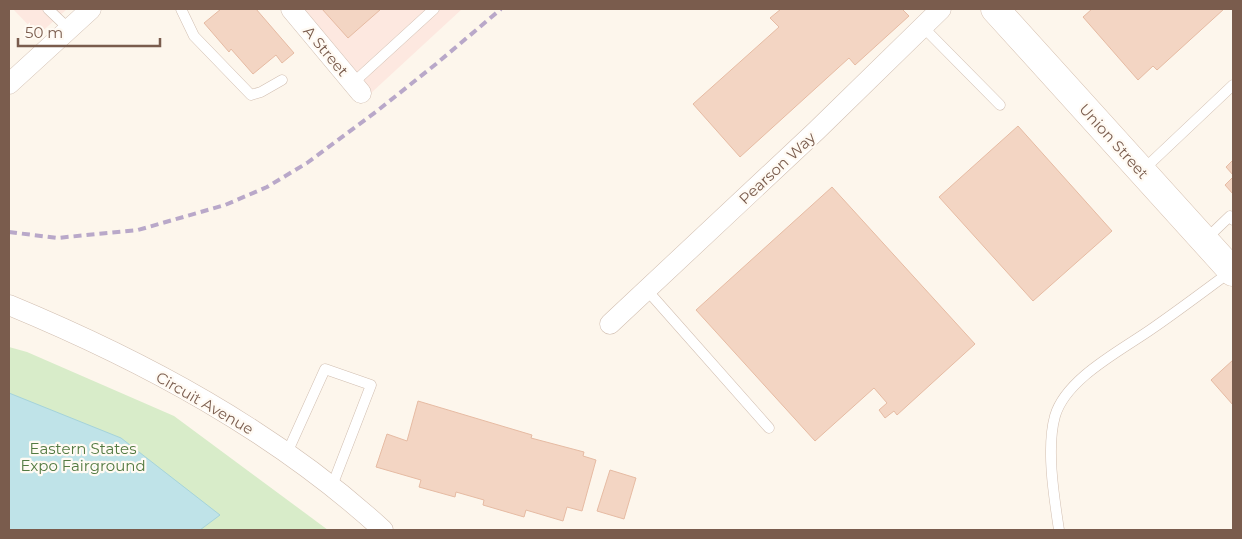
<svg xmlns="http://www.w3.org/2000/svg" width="1242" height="539" font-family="Montserrat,sans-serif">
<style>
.commercial{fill:#fde8e0}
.green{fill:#d8ecc9}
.water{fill:#bfe3e8;stroke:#a5d3da}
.building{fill:#f3d5c3;stroke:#e6bba3}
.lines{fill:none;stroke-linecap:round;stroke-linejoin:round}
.lane-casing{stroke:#d1beb0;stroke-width:11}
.street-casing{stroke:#d1beb0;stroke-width:21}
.secondary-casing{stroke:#d6c0b0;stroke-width:29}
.lane{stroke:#fff;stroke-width:10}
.street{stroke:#fff;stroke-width:20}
.secondary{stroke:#fff;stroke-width:28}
.rail{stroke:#b9a8c9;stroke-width:4;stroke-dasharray:8 5;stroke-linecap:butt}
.labels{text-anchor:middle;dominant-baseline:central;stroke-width:4.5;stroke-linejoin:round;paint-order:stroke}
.street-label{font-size:15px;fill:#7a5c4d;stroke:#fffaf3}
.park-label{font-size:15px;fill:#537a41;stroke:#fffaf3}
</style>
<rect width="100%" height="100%" fill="#fdf6ec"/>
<g class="commercial">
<path d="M13,9H67L38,35Z"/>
<path d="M302,9H462L371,93Z"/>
</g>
<path class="green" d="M9,347L27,352L174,416L328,530H9Z"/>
<path class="water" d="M9,393L121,438L220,515L200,530H9Z"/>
<g class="building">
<path d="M221,9H256L294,53L282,63L276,55L253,74L231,49L229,52L204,23Z"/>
<path d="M322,9H381L348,38Z"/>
<path d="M781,9H902L909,16L855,65L849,58L740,157L693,104L779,27L770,18Z"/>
<path d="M1092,9H1224L1157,70L1153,66L1138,80L1083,17Z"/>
<path d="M1018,126L1112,231L1033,301L939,197Z"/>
<path d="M1233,160V175L1226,167Z"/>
<path d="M1233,177V194L1225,185Z"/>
<path d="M832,187L975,344L897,415L894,411L885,418L879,410L887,403L874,388L815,441L696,310Z"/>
<path d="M1233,360V405L1211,380Z"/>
<path d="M418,401L532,435L531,438L584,452L583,456L596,460L582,511L567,507L563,521L526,510L524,517L483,505L484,500L456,492L455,497L419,487L421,480L376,467L387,434L407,441Z"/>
<path d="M610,470L636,478L624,519L597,511Z"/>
</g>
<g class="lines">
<g class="lane-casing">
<g id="lane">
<path d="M48,9L69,29"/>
<path d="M181,9L194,36L251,95L261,92L282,80"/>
<path d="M923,27L1000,105"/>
<path d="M353,83L434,9"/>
<path d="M1143,170L1233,85"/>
<path d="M1205,240L1230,216L1233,220"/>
<path d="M646,289L769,428"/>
<path d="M287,453L325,369L371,385L332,486"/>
<path d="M1059,530C1054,497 1046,448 1055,416C1066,378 1122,350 1153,328C1179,310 1204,291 1230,272"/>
</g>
</g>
<g class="street-casing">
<g id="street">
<path d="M291,9L361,93"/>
<path d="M9,84L91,9"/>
<path d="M9,305C144,361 275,431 383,530"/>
<path d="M610,324L816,131L941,9"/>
</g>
</g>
<g class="secondary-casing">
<path id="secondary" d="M995,9L1233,272"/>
</g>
<use href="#lane" class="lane"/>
<use href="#street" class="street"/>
<use href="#secondary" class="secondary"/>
<path class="rail" d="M9,232L57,238L138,230L225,205L267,187L307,163L377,111L436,64L501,9"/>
</g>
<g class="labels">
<g class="street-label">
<text transform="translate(326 51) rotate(50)">A Street</text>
<text transform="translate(1114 141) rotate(48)">Union Street</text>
<text transform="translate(777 168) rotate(-43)">Pearson Way</text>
<text transform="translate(205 403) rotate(30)">Circuit Avenue</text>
</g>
<g class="park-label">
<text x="83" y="448">Eastern States<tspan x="83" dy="17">Expo Fairground</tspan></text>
</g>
</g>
<rect width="1242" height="539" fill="none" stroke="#7a5c4d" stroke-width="20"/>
<path d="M18 38v8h142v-8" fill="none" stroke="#7a5c4d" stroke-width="2.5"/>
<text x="25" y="38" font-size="15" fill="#7a5c4d" stroke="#fffaf3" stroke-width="4" paint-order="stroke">50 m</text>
</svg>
